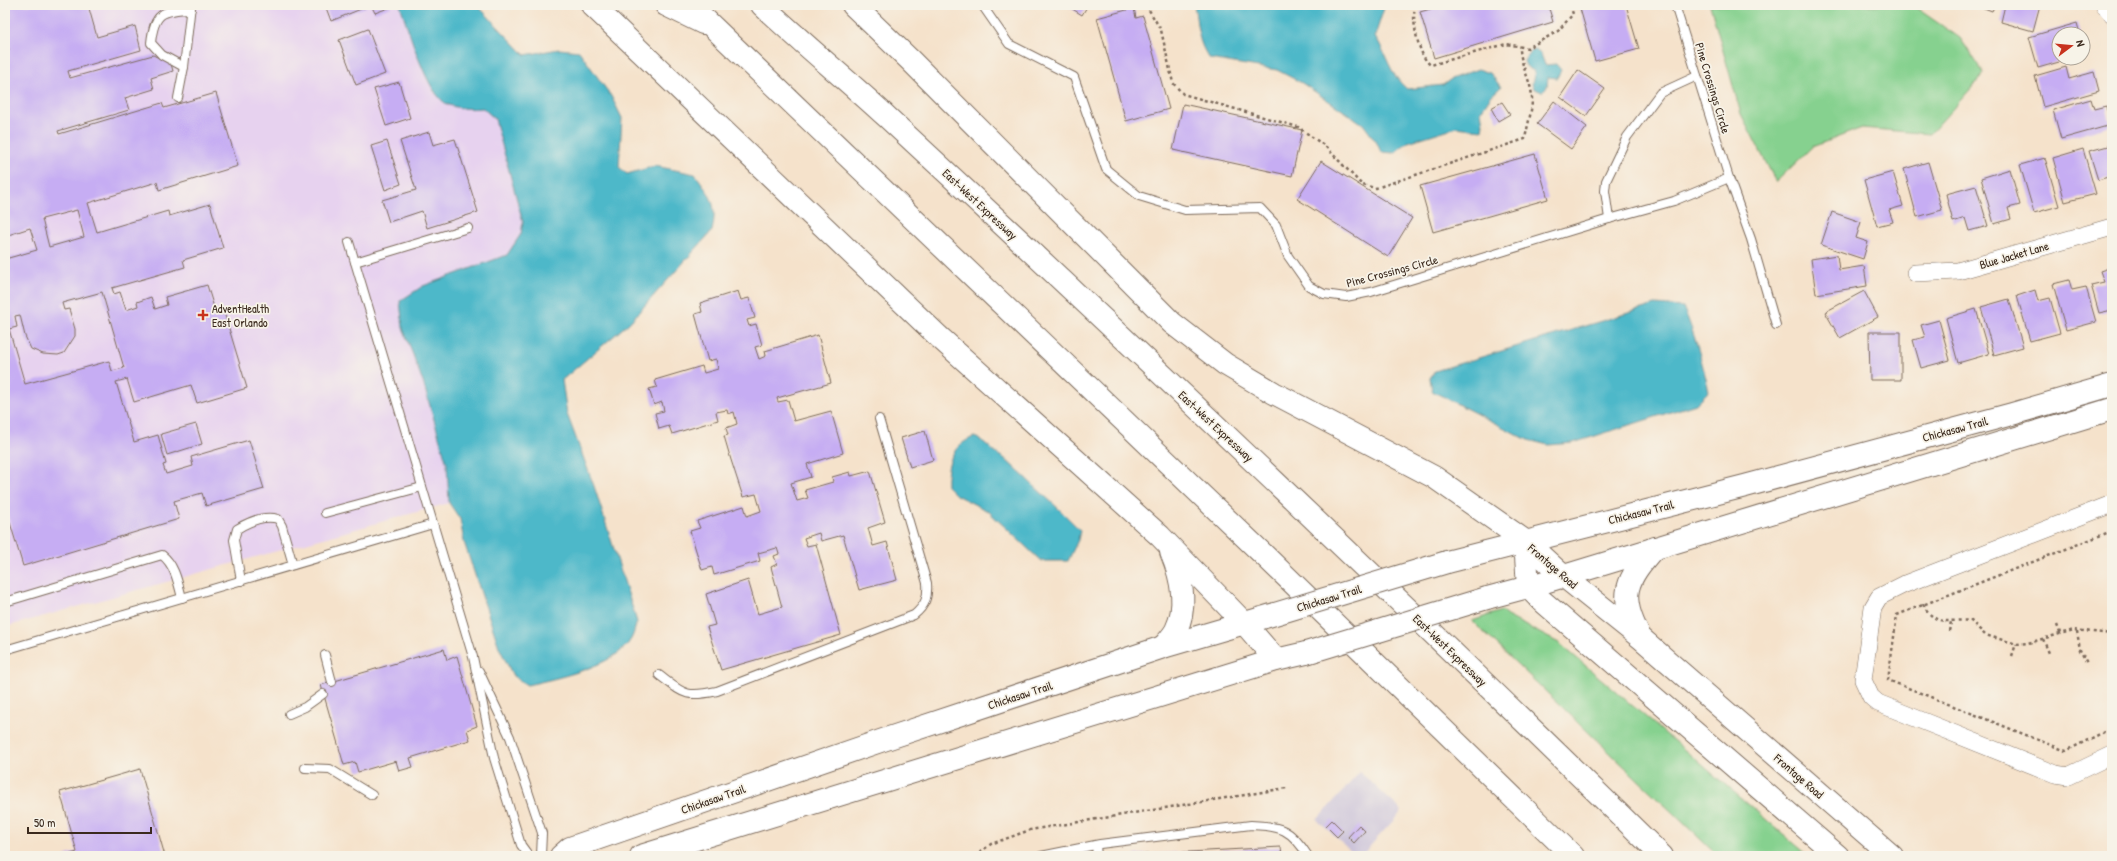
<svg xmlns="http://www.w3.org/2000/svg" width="2117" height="861" font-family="'Patrick Hand',sans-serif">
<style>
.built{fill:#e7d2ef}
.industrial{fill:#c8bfd8}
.green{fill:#86d18f;stroke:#607e56}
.water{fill:#4db8c9;stroke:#447174}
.building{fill:#c6adf3;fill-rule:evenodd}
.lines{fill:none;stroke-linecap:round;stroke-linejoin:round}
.lane-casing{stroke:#7c6a5b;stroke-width:10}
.street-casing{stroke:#7c6a5b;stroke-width:18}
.secondary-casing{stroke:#7c6a5b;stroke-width:24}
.highway-casing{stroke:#7c6a5b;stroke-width:24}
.path{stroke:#7c6a5b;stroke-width:2.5;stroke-dasharray:3 3;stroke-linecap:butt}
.lane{stroke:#fff;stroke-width:8}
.street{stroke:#fff;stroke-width:17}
.secondary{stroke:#fff;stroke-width:22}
.highway{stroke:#fff;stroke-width:22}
.secondary-bridge-casing{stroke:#7c6a5b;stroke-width:24;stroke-linecap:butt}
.secondary-bridge{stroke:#fff;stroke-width:22}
.poi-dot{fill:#c8321e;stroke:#f7f3e8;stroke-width:1.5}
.labels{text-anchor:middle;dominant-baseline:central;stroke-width:3.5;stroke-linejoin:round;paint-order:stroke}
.street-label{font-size:12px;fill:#3b2a1e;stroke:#f7f3e8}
.poi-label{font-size:12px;fill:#3b2a1e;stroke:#f7f3e8;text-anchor:start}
</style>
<rect width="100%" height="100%" fill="#f7f3e8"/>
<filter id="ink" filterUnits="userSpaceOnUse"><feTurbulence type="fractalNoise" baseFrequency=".025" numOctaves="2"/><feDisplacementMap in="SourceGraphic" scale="8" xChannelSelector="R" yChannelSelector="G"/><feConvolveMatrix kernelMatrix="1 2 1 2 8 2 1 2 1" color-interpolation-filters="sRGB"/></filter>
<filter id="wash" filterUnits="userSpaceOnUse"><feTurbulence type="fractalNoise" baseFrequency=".012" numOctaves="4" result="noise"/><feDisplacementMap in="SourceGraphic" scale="16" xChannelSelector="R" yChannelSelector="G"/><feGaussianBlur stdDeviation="0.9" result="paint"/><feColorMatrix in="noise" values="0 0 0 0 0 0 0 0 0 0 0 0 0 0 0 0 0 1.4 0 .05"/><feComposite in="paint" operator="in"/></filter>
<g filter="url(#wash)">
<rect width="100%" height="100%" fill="#f5e2cb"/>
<path class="built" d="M5,5H400L417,54L434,92L471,109L483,108L495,119L523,222L521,234L507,255L423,286L400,302L403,328L423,382L447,464L449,503L5,627Z"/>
<path class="industrial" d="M1360,772L1402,811L1361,856H1356L1317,820Z"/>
<g class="green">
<path d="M1710,5H1912L1960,38L1984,74L1930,134L1862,128L1812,147L1776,182L1741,114Z"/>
<path d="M1501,611L1507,616L1559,643L1809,856H1718L1472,621Z"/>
</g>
<g class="water">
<path d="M400,5H477L525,55L559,49L579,51L611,96L622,118L619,167L627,174L655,166L695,174C711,195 718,205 712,231L629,323L562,380L567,414L594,486L637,622C635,627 634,634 631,639C617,666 554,679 527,685L513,676L499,647L464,542L460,519L449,503L447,464L423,382L403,328L400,301L423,286L507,255L521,234L523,222L495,119L483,108C472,109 460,109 449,105C427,97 408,27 400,5Z"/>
<path d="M1194,5H1385L1375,36C1387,54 1389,74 1407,89L1443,85L1451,79L1478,69L1490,73L1501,87L1491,96L1481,111L1483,124L1482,130L1456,127L1408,142L1394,153L1381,152L1377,143L1363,124L1302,83L1277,70L1210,59C1197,43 1198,25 1194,5Z"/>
<path d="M1535,50L1541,54L1545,65L1556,64L1561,70L1557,78L1548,77L1547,86L1542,92L1533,88L1532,83L1535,72L1526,66L1524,61L1530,51Z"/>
<path d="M1655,305L1683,307C1695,334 1702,362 1709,391L1696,404L1573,443L1548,445L1528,440L1432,391L1430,378L1435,371Z"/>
<path d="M974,437C987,441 992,453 1004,458L1060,510L1080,530L1078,540L1068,561H1041L988,511L956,495L947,486C946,464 952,445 974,437Z"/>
</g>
<g id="blocks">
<g class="building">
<path d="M5,5H88L97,37L135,26L141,50L68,71L70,78L153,55L171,64L173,71L151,78L154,89L125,98L129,110L58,131L59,134L162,103L164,108L216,93L238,166L159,190L157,182L88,203L97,232L168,211L169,216L210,204L223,248L183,260L185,267L112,288L114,294L120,292L126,310L138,306L137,302L151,297L155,309L167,305L165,297L207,285L216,314L224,312L247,388L197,403L191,385L134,402L127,379L116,382L134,442L158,435L166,464L163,465L166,474L193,466L191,457L249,440L264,489L206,506L202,493L174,501L179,519L23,566L5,506V500L7,499L5,494V259L37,250L30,228L5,236V51L9,50L5,36ZM77,210L84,237L49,247L42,219ZM102,292L124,368L112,371L109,361L25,384L9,329L17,327L15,316L20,315L25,336L31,349L43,354L58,355L64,353L75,336V329L69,309L64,310L62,303Z"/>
<path d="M325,5H366V7L331,21Z"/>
<path d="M371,5H390L391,7L375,13Z"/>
<path d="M1066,5H1088L1082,15Z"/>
<path d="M1444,5H1548L1553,22L1434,58L1420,12Z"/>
<path d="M1579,5H1626L1639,49L1595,61Z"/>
<path d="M1976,5H1995L1992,11Z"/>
<path d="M2005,5H2040L2033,31L2001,22Z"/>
<path d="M1134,8L1136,18L1143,16L1169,109L1126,121L1097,18Z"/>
<path d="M2077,23L2080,34H2059V58H2073L2038,68L2029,37Z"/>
<path d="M368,29L385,74L356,85L339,40Z"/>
<path d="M2066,67L2069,79L2094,72L2099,91L2043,107L2035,76Z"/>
<path d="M1578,70L1605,89L1586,116L1560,97Z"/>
<path d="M399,82L410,118L386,126L374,89Z"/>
<path d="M2091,99L2094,109L2106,106L2111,125L2061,139L2053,110Z"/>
<path d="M1554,101L1587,127L1571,149L1537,124Z"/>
<path d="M1502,102L1510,114L1498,121L1491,108Z"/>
<path d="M1183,104L1302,130L1292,176L1173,150Z"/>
<path d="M429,132L433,145L455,139L478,212L427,228L422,211L389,222L382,200L416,190L400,141Z"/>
<path d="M387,141L401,184L385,190L371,146Z"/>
<path d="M2112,145V189L2108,177L2098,180L2089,151Z"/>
<path d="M2083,149L2096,194L2065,202L2053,158Z"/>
<path d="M1535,154L1548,199L1433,232L1420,186Z"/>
<path d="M2045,158L2059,206L2034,213L2020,165Z"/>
<path d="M1321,161L1412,218L1388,257L1297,199Z"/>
<path d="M1928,162L1942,210L1917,217L1904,169Z"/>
<path d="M2010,169L2020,205L2008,208L2011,219L1994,224L1981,178Z"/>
<path d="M1893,172L1903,206L1889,210L1893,222L1877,226L1864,180Z"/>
<path d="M1976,186L1988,226L1969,231L1965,218L1953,222L1946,194Z"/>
<path d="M1832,212L1861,222L1856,238L1868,242L1863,259L1821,245Z"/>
<path d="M1837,255L1839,270L1864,266L1867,286L1816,294L1811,259Z"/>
<path d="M2112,267V310L2099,313L2091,285L2104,282L2100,271Z"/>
<path d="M2069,280L2072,290L2086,287L2096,322L2066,330L2053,284Z"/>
<path d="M2035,290L2038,301L2050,298L2060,333L2030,341L2017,296Z"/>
<path d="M738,291L741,300L749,298L755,318L747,320L749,326L756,324L762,345L755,347L759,359L766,356L765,351L818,335L831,383L777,398L778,402L788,400L794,421L831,411L843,453L807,464L811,477L791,483L797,501L808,498L805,490L833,482L832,477L850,472L851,476L870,471L885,522L868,528L873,546L887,542L897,580L859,590L843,535L821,541L819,533L804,538L807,546L816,544L841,635L721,670L707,627L715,625L706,594L748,580L758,614L782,607L771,567L777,564L774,556L779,554L777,548L758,553L760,561L714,575L712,567L702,570L690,531L700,528L697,521L744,506L747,516L761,511L756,494L743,497L731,460L724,436L728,435L726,428L737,424L734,412L728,414L727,410L716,412L718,420L672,434L669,426L659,429L655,413L664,411L662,402L654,405L649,389L657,387L655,380L702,366L704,373L718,369L716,359L708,361L695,314L702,312L700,303Z"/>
<path d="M1864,291L1878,317L1840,338L1825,312Z"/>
<path d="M2009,299L2023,347L1994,355L1981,307Z"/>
<path d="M1976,309L1989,354L1958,363L1946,318Z"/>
<path d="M1939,320L1950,360L1921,368L1913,340L1925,337L1921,325Z"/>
<path d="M1869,332H1901V380H1870Z"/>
<path d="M196,424L202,444L167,455L161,434Z"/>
<path d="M925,431L933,460L910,467L901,438Z"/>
<path d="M444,649L447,660L457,656L477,726L467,730L470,740L410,758L413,767L399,771L396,761L358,772L355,762L344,765L321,685Z"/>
<path d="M140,769L165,856H64L77,852L60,792Z"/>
<path d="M1332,820L1343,831L1337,837L1326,826Z"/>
<path d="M1359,825L1365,831L1354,843L1348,837Z"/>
<path d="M1281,847L1282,856H1133V855Z"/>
</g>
</g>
</g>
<g filter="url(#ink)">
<use href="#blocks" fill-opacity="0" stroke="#7c6a5b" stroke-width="1"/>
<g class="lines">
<g class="lane-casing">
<g id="lane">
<path d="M982,5L1009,44L1074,77L1106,169L1139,196L1185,210L1260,208L1276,225L1288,256L1309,286L1324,294L1346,297L1371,292L1609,219L1674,201L1729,178"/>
<path d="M1675,5L1729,178L1751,239L1776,325"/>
<path d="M184,67L162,55L151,43C154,13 162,10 191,9"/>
<path d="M178,98L184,67L191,5"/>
<path d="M1609,219L1605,191L1606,181L1627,137L1660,93L1697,76"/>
<path d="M349,242L473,657L494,758L521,845L529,856"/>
<path d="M355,262L468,228"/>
<path d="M325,513L422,487"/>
<path d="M241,581L234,540L237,529C250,521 264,515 278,519L282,526L293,565"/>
<path d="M5,602L162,555C175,565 178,583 182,598"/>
<path d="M5,650L433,524"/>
<path d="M325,655L332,682"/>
<path d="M479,671L510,737L542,833L541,856"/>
<path d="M659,675C684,694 685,698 717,691L914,615C926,605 928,597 927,583L879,419"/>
<path d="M289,714L305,707L323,694"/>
<path d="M305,768L330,769L372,795"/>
<path d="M1096,845L1097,856"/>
<path d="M1041,856L1100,844L1251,825C1281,826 1291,829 1308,856"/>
</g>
</g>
<g class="street-casing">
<g id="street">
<path d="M2104,5L2112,14"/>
<path d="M1915,273L1958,271L2112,227"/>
<path d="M2112,504L1905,584L1879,597L1873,607L1863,680L1871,697L1878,703L2055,774L2068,776L2112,755"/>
</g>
</g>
<g class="secondary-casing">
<g id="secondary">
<path d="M1525,541L1562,575L1642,639L1892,856"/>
<path d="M1525,541L1528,587L1541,600L1838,856"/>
<path d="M1447,562L1745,486L2012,414L2112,385"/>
<path d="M1487,598L1528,587L2112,409"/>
<path d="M1639,635C1618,595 1626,580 1654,548"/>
<path d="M561,856L570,848L889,738L1163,647L1262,618"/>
<path d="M641,856L1276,660L1306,653"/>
</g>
</g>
<g class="highway-casing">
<g id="highway">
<path d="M592,5L938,336L1160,536L1245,624L1276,660"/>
<path d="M666,5L703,23"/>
<path d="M690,5L1265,556L1573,856"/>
<path d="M762,5C803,44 846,79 887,117C1149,360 1407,606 1662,856"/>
<path d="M853,5L911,61L1172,323L1225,364L1274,393L1434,477L1525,541"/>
<path d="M1163,647C1167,642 1173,636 1176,630C1188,606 1181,576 1171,552"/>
</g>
</g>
<g class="path">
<path d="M1146,5L1161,30L1173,83L1183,94L1298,127L1325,146L1362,185L1376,188L1525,139C1527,127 1532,112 1532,99C1532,81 1520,66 1520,48"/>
<path d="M1416,5C1410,17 1419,59 1431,65L1506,44L1528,48L1558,31L1573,14L1570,5"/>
<path d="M2112,531L1897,615L1888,680L2066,751L2112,728"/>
<path d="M1923,604C1936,629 1949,618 1971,621L1985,635L2017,644L2028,643L2074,630L2112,634"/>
<path d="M2057,625L2060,633"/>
<path d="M1949,631L1951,622"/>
<path d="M2077,631L2080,650L2087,663"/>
<path d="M2043,639L2049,653"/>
<path d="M2012,656L2016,644"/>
<path d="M975,856L991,844L1030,830L1287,788"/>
</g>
<use href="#lane" class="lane"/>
<use href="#street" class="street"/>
<use href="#secondary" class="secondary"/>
<use href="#highway" class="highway"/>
<g class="secondary-bridge-casing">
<g id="secondary-bridge">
<path d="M1265,617L1447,562"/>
<path d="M1306,653L1487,598"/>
</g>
</g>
<use href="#secondary-bridge" class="secondary-bridge"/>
</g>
</g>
<path class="poi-dot" d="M201 309h4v4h4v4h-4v4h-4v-4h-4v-4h4z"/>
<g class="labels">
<g class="street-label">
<text transform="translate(1713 88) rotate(73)">Pine Crossings Circle</text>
<text transform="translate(980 204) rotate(43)">East-West Expressway</text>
<text transform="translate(2014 255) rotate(-16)">Blue Jacket Lane</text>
<text transform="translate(1392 271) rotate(-15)">Pine Crossings Circle</text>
<text transform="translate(1216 426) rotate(43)">East-West Expressway</text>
<text transform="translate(1955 429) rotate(-15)">Chickasaw Trail</text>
<text transform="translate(1641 512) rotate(-14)">Chickasaw Trail</text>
<text transform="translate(1553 566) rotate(41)">Frontage Road</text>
<text transform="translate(1329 598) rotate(-17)">Chickasaw Trail</text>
<text transform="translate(1450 650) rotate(44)">East-West Expressway</text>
<text transform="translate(1020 695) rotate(-18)">Chickasaw Trail</text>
<text transform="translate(1799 776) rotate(41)">Frontage Road</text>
<text transform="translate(713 799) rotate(-19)">Chickasaw Trail</text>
</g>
<g class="poi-label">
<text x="212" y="308">AdventHealth<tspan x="212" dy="14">East Orlando</tspan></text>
</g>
</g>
<rect width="2117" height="861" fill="none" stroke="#f7f3e8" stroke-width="20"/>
<g transform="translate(2071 46) rotate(74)"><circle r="19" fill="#f7f3e8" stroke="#aca397"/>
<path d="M0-3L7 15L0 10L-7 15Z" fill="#c8321e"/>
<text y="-6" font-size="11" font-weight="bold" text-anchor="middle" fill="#3b2a1e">N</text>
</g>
<path d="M28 827v6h123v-6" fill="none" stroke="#3b2a1e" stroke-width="2"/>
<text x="34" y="827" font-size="12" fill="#3b2a1e" stroke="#f7f3e8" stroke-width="3" paint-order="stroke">50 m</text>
</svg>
